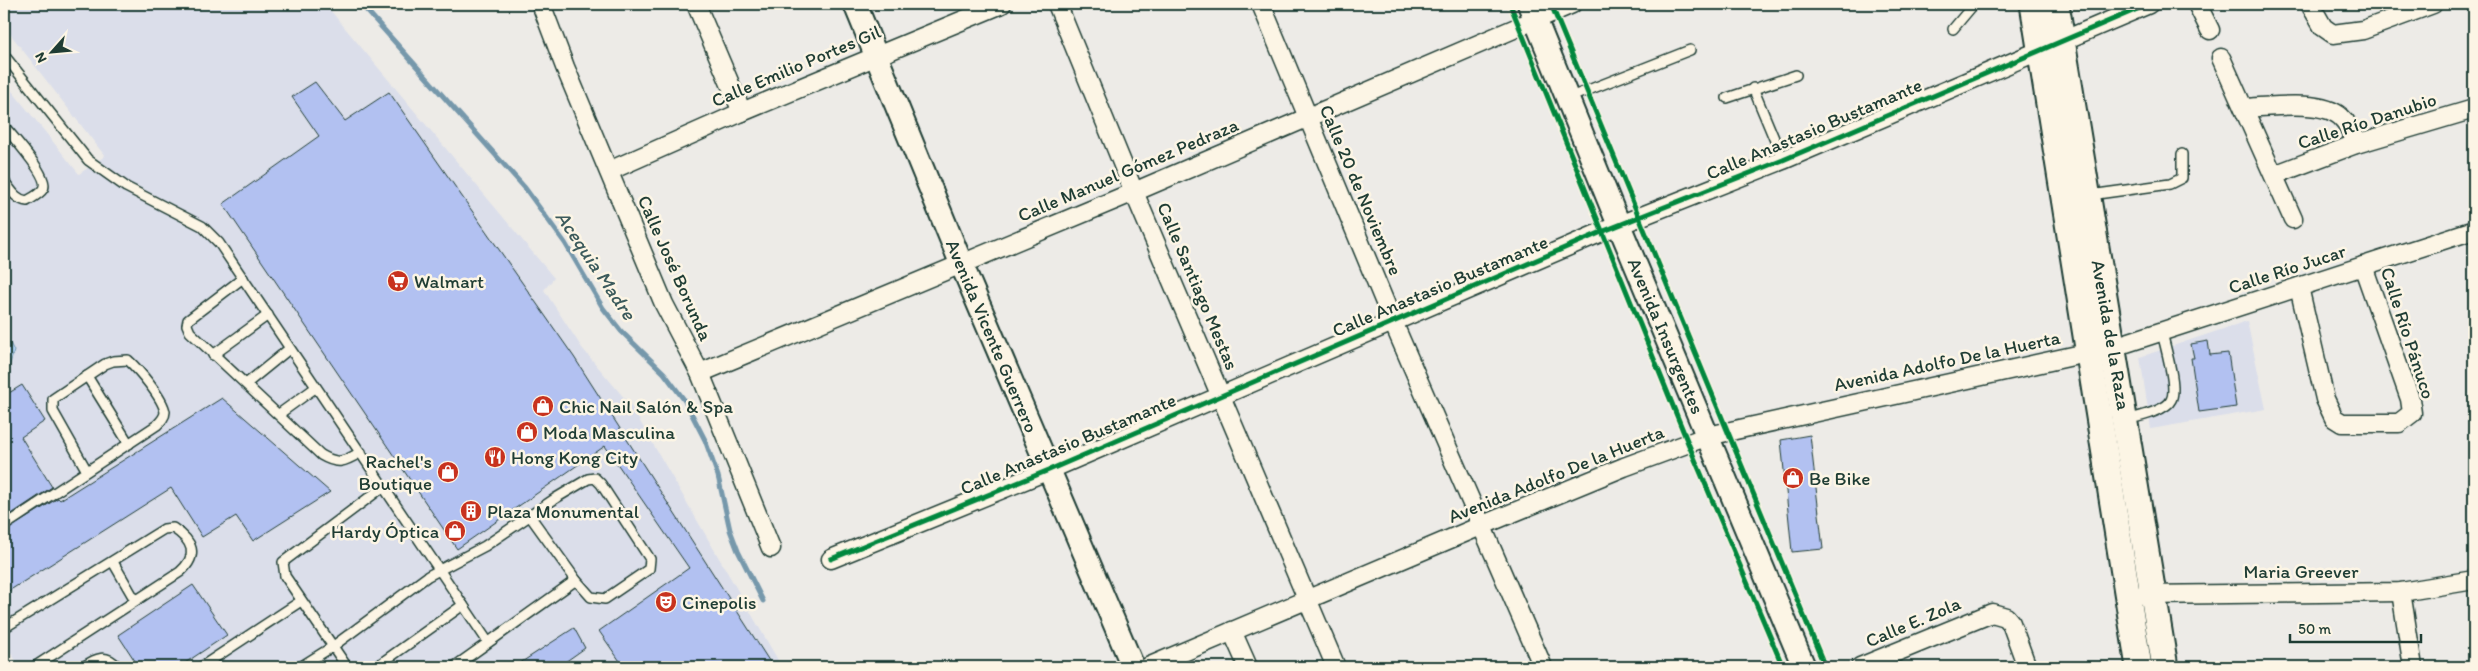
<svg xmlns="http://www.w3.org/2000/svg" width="2478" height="671" font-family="Itim,sans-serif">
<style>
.built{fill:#dbdeea}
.water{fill:#b0d5fa;stroke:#7698ab}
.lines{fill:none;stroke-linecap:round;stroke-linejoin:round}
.stream{stroke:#7698ab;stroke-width:5}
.building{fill:#b2c1f1;stroke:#1f3d34}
.service-casing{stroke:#1f3d34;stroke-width:12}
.minor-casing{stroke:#1f3d34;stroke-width:21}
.tertiary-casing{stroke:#1f3d34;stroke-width:26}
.secondary-casing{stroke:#1f3d34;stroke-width:29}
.service{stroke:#fcf5e5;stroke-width:9}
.minor{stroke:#fcf5e5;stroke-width:18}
.tertiary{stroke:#fcf5e5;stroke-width:22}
.secondary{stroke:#fcf5e5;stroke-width:25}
.cycleway-casing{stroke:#fcf5e5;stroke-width:8}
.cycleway{stroke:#00873e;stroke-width:5}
.labels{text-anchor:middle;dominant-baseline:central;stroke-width:5;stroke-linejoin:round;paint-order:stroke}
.street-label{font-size:19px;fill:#1f3d34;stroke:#fcf5e5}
.poi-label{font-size:19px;fill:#1f3d34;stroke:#fcf5e5;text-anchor:start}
.water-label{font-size:20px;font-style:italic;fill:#3c5b5c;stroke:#fcf5e5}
</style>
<rect width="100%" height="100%" fill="#edebe7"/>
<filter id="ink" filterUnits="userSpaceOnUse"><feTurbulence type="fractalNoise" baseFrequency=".02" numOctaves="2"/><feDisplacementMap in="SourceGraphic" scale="10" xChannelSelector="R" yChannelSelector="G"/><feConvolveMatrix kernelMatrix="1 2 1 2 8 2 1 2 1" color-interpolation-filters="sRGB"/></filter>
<g filter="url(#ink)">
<g class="built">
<path d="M4,4H325L554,278L544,290L582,348L631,406L782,667H584L576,665L572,667H21L4,644V81L79,174L105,156L4,26Z"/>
<path d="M2247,321L2266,409L2151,429L2140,357Z"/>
</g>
<path class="water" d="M10,343L14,351L8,370L4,372V344Z"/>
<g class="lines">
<path class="stream" d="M361,4L525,188L565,243L603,308L621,331L664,373L685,401L705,440L718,476L730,530L738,551L763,601"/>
</g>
<g class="building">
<path d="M315,82L345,121L389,92L574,357L773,667H624L599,631L689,568L605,446L457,549L223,204L319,136L292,97Z"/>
<path d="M2208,341L2210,355L2228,353L2236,407L2199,412L2191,358H2194L2191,344Z"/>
<path d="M22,385L45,421L21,437L52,487L4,519V396Z"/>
<path d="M222,398L330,492L253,541L236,516L202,537L171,488L4,594V532L58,498L60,500Z"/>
<path d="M1810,435L1823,549L1792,552L1781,440Z"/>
<path d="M193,585L227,635L179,667H139L118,635Z"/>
<path d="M574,628L585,648L558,667H514Z"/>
</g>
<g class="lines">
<g class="service-casing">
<g id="service">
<path d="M1953,29L1974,4"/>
<path d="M4,55L88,160L126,187L202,226L219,243L488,642"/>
<path d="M1753,88L1783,160"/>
<path d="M1568,98L1690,50"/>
<path d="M1727,98L1796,75"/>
<path d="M4,126C12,136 51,178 43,189C40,194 32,198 27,201C16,200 11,190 4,181"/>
<path d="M2090,195L2170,184L2182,178V154"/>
<path d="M243,278L188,320L187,325L190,332L321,455C338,465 344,462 361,452"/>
<path d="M213,355L268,315"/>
<path d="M87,376L129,444"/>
<path d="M246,384L289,349"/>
<path d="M279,414L315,388"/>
<path d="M2126,420C2137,417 2166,411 2171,400C2178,388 2165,347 2162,332"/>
<path d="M4,526L157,425C161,421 165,417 165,412C163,398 138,369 128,360L113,361L105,364L53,399V411L87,471"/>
<path d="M113,562L135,600"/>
<path d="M4,628L164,529L173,528C193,541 199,555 180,572L34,667"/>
<path d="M83,667C96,658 106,653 118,667"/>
<path d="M201,667L301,601"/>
<path d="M300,667L332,647L428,576L485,546L556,498L588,479L595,478L601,484L650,559L649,569L605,599L591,597L576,580L530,516"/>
<path d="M347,667L285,576L283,562L383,487"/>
<path d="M376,667L463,605"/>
<path d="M454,667L576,580"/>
</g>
</g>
<g class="minor-casing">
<g id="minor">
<path d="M541,4L565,67L664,304L700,373L771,548"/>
<path d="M696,4L742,112"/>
<path d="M1057,4L1134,192L1336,667"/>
<path d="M1261,4L1393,322L1543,667"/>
<path d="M2197,4L2210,30"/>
<path d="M2310,4L2323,27L2333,34L2363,30L2433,4"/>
<path d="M2221,58L2293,219"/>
<path d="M2244,108C2269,107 2322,99 2341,117C2349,124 2352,134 2356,144"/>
<path d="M609,171L742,112L1002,4"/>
<path d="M2274,175L2356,144L2474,109"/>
<path d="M2299,287L2325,399L2334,418L2342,423H2399L2412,413L2410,399L2363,266"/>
<path d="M700,373L1134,192L1572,4"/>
<path d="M831,559L1049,470L1604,231L1783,160L2149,4"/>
<path d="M2401,592L2413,667"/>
<path d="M2143,595L2401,592L2474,580"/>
<path d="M1232,631L1248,667"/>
<path d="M1148,667L1483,525L1624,467L1708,436L2114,347L2474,230"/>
<path d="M1860,667L1992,613L2006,617L2011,623L2027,667"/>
</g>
</g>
<g class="tertiary-casing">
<g id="tertiary">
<path d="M855,4L961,263L1133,667"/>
<path d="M1529,4L1619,225L1804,667"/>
</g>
</g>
<g class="secondary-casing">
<g id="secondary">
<path d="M2033,4L2139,667"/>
<path d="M2056,4L2165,667"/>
</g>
</g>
<use href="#service" class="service"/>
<use href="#minor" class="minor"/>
<use href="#tertiary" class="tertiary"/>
<use href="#secondary" class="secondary"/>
<g class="cycleway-casing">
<g id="cycleway">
<path d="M1510,4L1688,443L1783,667"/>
<path d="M1551,4L1825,667"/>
<path d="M831,559L1049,470L1604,231L1783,160L2149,4"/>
</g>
</g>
<use href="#cycleway" class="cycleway"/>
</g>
</g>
<defs>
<g id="supermarket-disc" transform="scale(1.125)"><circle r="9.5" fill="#c8321e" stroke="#fcf5e5"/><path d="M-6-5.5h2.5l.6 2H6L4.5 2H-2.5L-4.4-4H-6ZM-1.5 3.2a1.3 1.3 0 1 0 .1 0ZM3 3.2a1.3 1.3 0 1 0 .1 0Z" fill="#fff"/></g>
<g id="shop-disc" transform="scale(1.125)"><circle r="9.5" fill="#c8321e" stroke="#fcf5e5"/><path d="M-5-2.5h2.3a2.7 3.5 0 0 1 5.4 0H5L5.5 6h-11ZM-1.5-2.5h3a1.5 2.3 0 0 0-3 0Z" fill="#fff"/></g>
<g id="restaurant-disc" transform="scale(1.125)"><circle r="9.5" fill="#c8321e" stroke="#fcf5e5"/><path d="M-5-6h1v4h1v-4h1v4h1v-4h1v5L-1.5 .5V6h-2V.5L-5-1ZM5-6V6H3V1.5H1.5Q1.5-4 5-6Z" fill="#fff"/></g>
<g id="building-disc" transform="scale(1.125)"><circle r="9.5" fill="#c8321e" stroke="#fcf5e5"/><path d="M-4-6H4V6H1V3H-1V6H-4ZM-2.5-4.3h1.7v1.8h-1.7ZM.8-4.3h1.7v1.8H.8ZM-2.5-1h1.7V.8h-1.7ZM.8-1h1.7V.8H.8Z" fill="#fff"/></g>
<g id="theatre-disc" transform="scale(1.125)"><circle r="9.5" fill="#c8321e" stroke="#fcf5e5"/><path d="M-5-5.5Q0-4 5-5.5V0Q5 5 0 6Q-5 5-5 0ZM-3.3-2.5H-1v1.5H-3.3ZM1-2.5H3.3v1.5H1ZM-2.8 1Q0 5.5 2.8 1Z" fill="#fff"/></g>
</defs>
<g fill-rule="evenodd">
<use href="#supermarket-disc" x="398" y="281"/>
<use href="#shop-disc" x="543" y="406"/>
<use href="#shop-disc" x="527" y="432"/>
<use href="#restaurant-disc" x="495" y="457"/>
<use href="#shop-disc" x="448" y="472"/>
<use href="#shop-disc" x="1793" y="478"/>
<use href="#building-disc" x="471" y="511"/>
<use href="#shop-disc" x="455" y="531"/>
<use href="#theatre-disc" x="666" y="602"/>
</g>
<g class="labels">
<g class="street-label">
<text transform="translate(796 66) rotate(-23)">Calle Emilio Portes Gil</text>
<text transform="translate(2367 121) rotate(-18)">Calle Río Danubio</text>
<text transform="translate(1814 129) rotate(-23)">Calle Anastasio Bustamante</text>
<text transform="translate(1128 170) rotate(-23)">Calle Manuel Gómez Pedraza</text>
<text transform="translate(1361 190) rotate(67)">Calle 20 de Noviembre</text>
<text transform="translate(675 268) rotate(66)">Calle José Borunda</text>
<text transform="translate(2287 269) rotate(-18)">Calle Río Jucar</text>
<text transform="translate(1198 286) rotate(67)">Calle Santiago Mestas</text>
<text transform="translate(1440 286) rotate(-23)">Calle Anastasio Bustamante</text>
<text transform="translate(2408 333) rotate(72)">Calle Río Pánuco</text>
<text transform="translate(2111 335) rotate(80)">Avenida de la Raza</text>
<text transform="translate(992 336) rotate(67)">Avenida Vicente Guerrero</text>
<text transform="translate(1666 336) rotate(67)">Avenida Insurgentes</text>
<text transform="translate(1947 361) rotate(-12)">Avenida Adolfo De la Huerta</text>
<text transform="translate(1068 444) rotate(-23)">Calle Anastasio Bustamante</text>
<text transform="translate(1556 474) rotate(-22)">Avenida Adolfo De la Huerta</text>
<text x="2301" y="571">Maria Greever</text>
<text transform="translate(1913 622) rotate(-23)">Calle E. Zola</text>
</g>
<g class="poi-label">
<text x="414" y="281">Walmart</text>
<text x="559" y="406">Chic Nail Salón &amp; Spa</text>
<text x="543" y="432">Moda Masculina</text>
<text x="511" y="457">Hong Kong City</text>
<text x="432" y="461" text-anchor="end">Rachel's<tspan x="432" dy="22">Boutique</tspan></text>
<text x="1809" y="478">Be Bike</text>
<text x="487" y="511">Plaza Monumental</text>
<text x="439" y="531" text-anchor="end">Hardy Óptica</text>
<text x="682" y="602">Cinepolis</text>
</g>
<g class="water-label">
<text transform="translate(596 265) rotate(56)">Acequia Madre</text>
</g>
</g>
<rect width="2478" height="671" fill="none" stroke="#fcf5e5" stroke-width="20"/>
<rect x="10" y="10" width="2458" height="651" fill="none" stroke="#1f3d34" stroke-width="2" filter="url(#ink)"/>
<g transform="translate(52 52) rotate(243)" stroke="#fcf5e5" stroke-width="4" paint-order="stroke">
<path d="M0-4L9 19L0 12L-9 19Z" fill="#1f3d34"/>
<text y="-8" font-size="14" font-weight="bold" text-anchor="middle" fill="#1f3d34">N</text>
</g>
<path d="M2290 634v8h131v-8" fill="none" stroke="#1f3d34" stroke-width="2.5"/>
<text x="2298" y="634" font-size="15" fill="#1f3d34" stroke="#fcf5e5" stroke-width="4" paint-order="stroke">50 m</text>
</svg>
